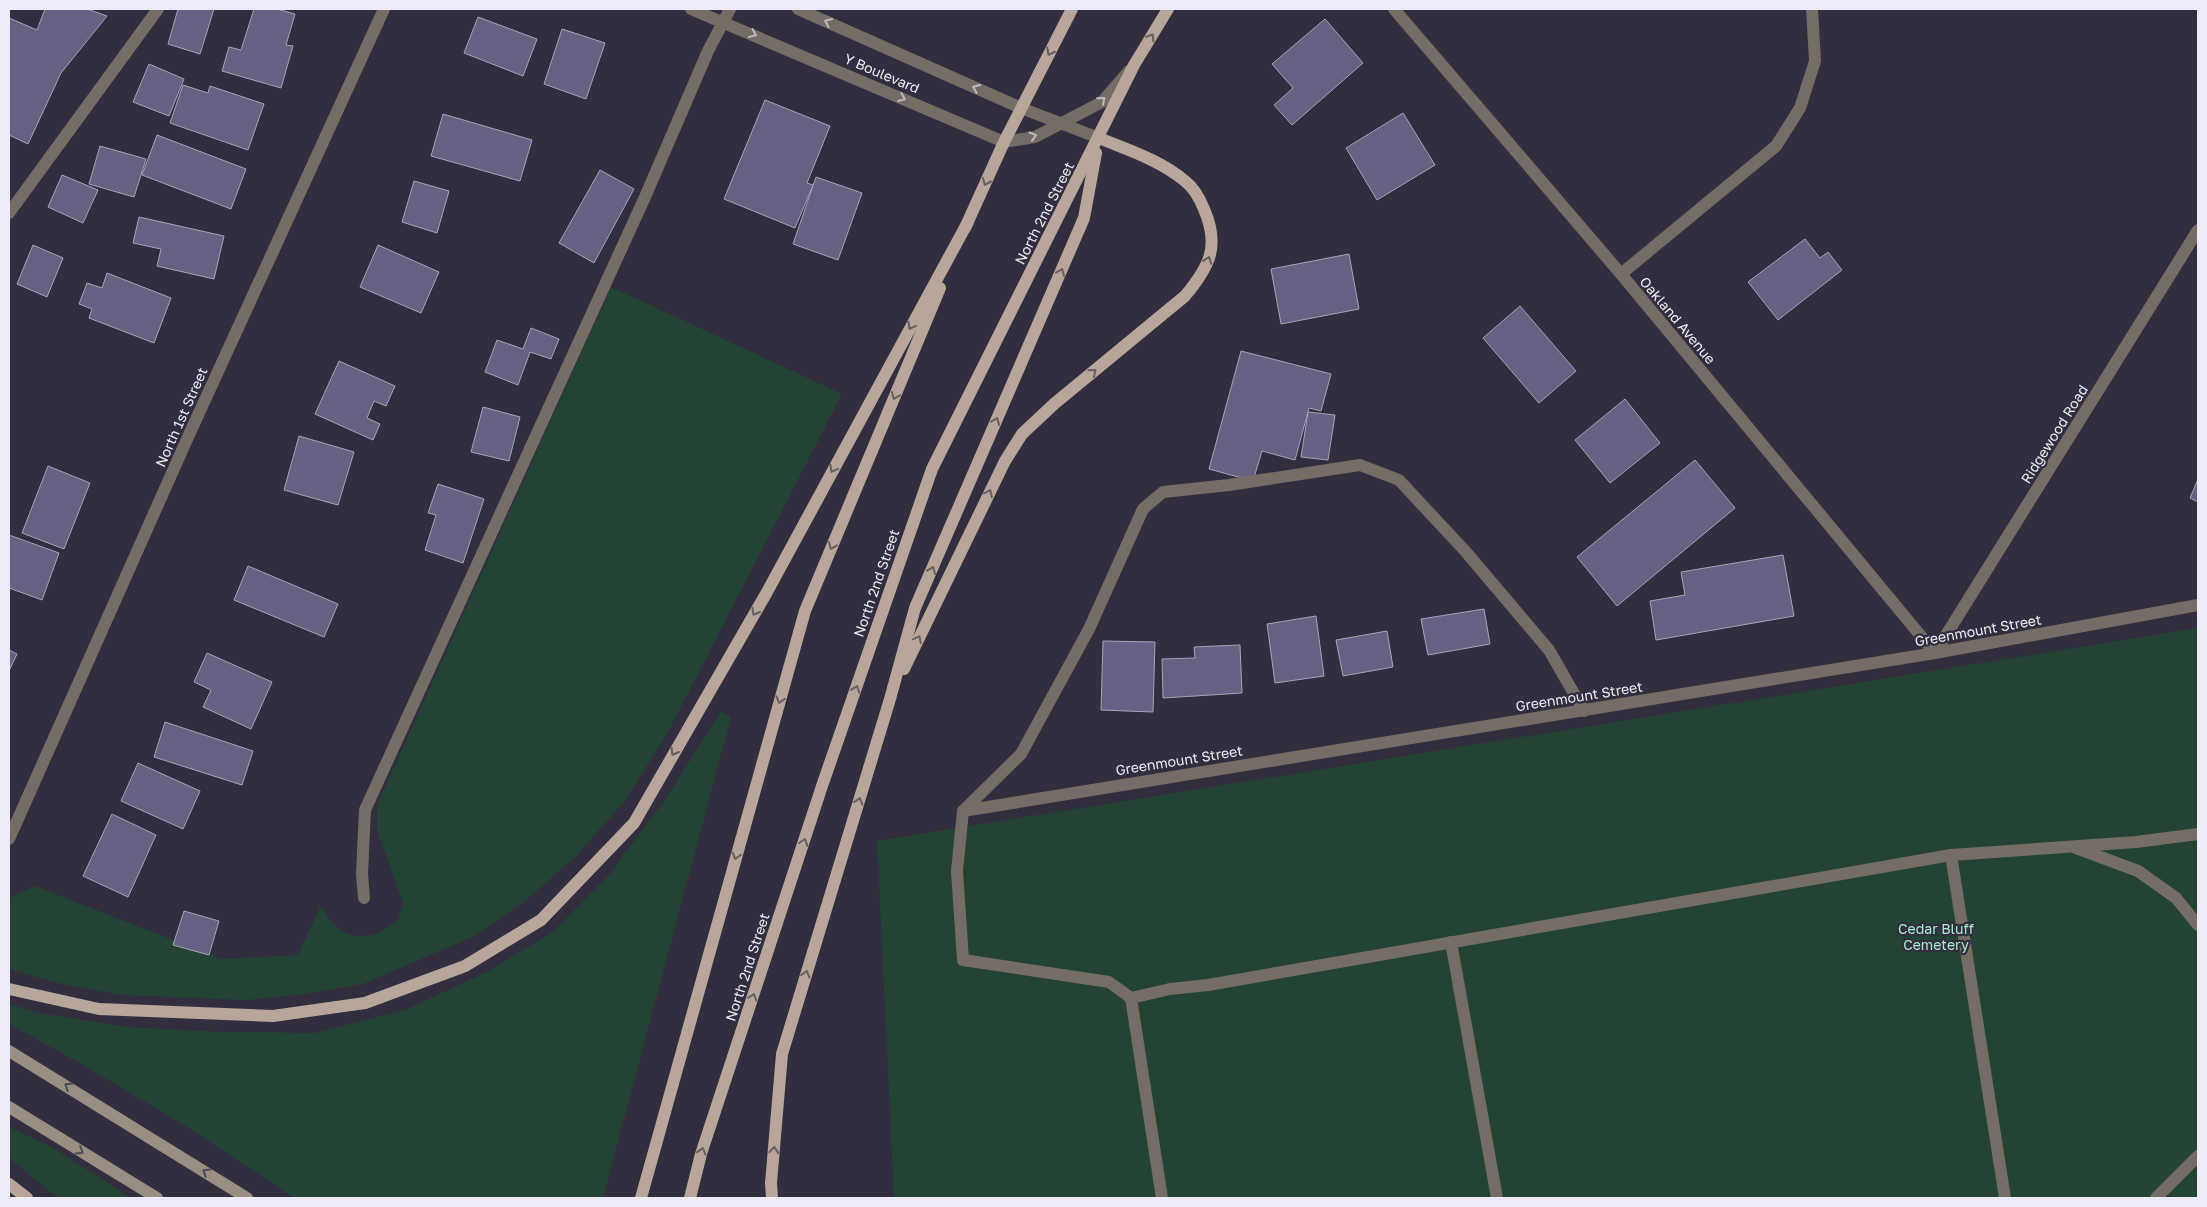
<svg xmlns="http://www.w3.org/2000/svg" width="2207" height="1207" font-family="'Golos Text',sans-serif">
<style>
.green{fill:#234435}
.building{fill:#686083;stroke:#a7a2b9}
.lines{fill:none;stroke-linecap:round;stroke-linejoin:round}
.service{stroke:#746c65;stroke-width:12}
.minor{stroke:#746c65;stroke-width:12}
.tertiary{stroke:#746c65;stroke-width:12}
.secondary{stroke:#9a8d82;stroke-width:12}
.primary{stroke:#b7a699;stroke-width:12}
.oneway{stroke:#bdb8bd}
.oneway2{stroke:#675e64}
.oneway3{stroke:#514a54}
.labels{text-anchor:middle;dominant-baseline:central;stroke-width:4.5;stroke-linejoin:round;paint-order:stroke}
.street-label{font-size:14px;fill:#edebf7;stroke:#322e40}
.park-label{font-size:14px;fill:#a5edca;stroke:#322e40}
</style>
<rect width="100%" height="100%" fill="#322e40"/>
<g class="green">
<path d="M611,287L842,394L666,736L623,803L575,857L526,900L474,936L363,984L306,994L246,1000L120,995L58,983L9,969V898L35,886L221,959L298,955L321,905C332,928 350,943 377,933C384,931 391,924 398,920L403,903L377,830V805Z"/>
<path d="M2198,628V1198H894L877,841Z"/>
<path d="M721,712L731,717L603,1198H294L189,1128L78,1062L9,1024V1004L39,1013L127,1027L224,1032L315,1033L405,1010L489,971L555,930L608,876L664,801Z"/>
<path d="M9,1127L48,1145L131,1198H58L9,1158Z"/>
</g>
<g class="building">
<path d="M45,9H87L107,16L61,73L28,144L9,135V18L37,30Z"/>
<path d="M178,9H214L200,54L168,44Z"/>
<path d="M254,9H277L295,14L286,45L293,46L281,88L222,71L229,47L241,50Z"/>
<path d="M478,17L537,39L523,76L464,53Z"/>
<path d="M1325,19L1363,63L1292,125L1274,105L1293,88L1272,64Z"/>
<path d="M562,29L605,43L586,99L544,84Z"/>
<path d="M149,64L184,79L169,116L133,102Z"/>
<path d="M183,85L208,93L210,86L264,104L248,150L170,123Z"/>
<path d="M765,100L830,126L807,183L813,185L795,228L724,199Z"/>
<path d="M1403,113L1435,165L1377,200L1346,148Z"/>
<path d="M443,114L532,140L520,181L431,156Z"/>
<path d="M157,135L246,169L231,209L142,175Z"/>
<path d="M100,146L146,159L134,197L89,184Z"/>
<path d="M600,170L634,189L594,263L559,243Z"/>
<path d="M62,175L98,190L83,223L48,207Z"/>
<path d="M816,177L862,193L838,260L793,244Z"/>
<path d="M414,181L449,191L437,233L402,222Z"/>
<path d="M139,217L224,236L214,279L157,266L161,249L133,243Z"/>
<path d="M1805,239L1820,258L1828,252L1842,270L1778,320L1748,282Z"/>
<path d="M33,245L63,258L47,297L17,284Z"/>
<path d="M378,245L439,272L421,313L360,287Z"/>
<path d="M1349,254L1359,309L1281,324L1271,269Z"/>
<path d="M107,273L171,298L154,343L89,318L92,309L79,304L87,283L102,288Z"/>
<path d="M1520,306L1576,371L1539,403L1483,338Z"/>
<path d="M531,328L559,339L551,359L530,352L518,385L485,372L497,340L523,349Z"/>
<path d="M1241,351L1331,374L1321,411L1309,408L1295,460L1262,451L1253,481L1209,469Z"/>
<path d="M339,361L395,386L386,406L374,401L367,418L380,424L373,440L315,414Z"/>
<path d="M1625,399L1660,443L1610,483L1575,440Z"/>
<path d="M483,407L520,417L509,461L471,452Z"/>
<path d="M1308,412L1335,415L1328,460L1301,457Z"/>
<path d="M299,436L354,452L338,505L284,490Z"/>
<path d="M1695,460L1735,508L1617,606L1577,557Z"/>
<path d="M48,466L90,483L64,549L22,533Z"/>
<path d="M2198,479V502L2190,498Z"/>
<path d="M438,484L484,499L463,563L425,550L436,515L428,513Z"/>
<path d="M9,535L59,553L42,600L9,588Z"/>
<path d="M1783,555L1794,616L1656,640L1650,601L1685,595L1681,572Z"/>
<path d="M248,566L338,604L324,637L234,600Z"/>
<path d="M1484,609L1490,644L1428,655L1421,619Z"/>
<path d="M1316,616L1324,676L1275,683L1267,624Z"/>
<path d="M1387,631L1393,667L1343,676L1336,640Z"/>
<path d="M1103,641L1155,642L1153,712L1101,710Z"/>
<path d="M1240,645L1242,693L1163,698L1162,659L1195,658L1194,647Z"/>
<path d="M9,650L17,654L9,671Z"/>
<path d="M207,653L272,682L251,729L203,707L211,690L194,682Z"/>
<path d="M165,722L253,751L242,785L154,757Z"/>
<path d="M138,763L200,791L183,829L121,801Z"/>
<path d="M112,814L156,835L128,897L83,876Z"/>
<path d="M184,911L219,921L209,955L173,945Z"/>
</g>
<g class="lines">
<g class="service">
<path d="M9,213L158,9"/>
<path d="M1621,274L1776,146L1800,108L1815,61L1812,9"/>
<path d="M2076,848L2138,871L2176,898L2198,925"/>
<path d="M1951,855L2005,1198"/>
<path d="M364,898L362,874L365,810L645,197L708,51L730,9"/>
<path d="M1451,942L1497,1198"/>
<path d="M1131,998L1109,982L963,960L957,871L963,811L1021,754L1089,629L1143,509L1163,492L1229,485L1360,465L1399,480L1466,552L1549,650L1584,711"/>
<path d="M1162,1198L1131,998L1170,989L1208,985L1951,855L2136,842L2198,834"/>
<path d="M2156,1198L2198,1156"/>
</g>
<g class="minor">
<path d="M1394,9L1621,274L1935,653L2198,230"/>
<path d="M963,811L1935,653L2198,605"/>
<path d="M9,839L188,437L384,9"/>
</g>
<g class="tertiary">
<path d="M691,9L1004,142L1035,137L1102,102L1129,71"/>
<path d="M798,9L1021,108L1099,138"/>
</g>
<g class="secondary">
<path d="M9,1051L247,1198"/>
<path d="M9,1107L157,1198"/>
</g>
<g class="primary">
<path d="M965,228L1004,142L1072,9"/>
<path d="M904,669L1005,461L1022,434L1054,404L1185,296C1210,266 1220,246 1204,209C1200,199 1194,188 1185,181C1160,160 1128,150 1099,138"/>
<path d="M9,989L99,1009L273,1016L365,1003L465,966L541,920L634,823L767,592L968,222"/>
<path d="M9,1184L27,1198"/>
<path d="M641,1198L805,611L940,288"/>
<path d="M690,1198L701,1154L822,786L932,469L1134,65L1168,9"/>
<path d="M772,1198L771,1183L782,1054L890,699L915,608L1084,218L1096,153"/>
</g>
</g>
<defs><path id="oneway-chevron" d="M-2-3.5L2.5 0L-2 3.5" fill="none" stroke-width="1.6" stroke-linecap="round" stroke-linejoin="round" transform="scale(1.25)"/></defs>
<g class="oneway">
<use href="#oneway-chevron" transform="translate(828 22) rotate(-156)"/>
<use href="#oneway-chevron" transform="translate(753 34) rotate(24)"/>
<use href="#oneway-chevron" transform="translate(976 88) rotate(-156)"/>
<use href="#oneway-chevron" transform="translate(902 98) rotate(23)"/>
<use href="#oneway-chevron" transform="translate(1102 100) rotate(-40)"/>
<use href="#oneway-chevron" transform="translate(1033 136) rotate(-17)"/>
</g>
<g class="oneway2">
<use href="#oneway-chevron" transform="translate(1151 37) rotate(-59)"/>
<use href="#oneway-chevron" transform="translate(1050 52) rotate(117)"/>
<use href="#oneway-chevron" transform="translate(986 182) rotate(114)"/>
<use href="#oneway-chevron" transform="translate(1208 260) rotate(-70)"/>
<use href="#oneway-chevron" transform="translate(1061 272) rotate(-67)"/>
<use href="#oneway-chevron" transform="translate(911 326) rotate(118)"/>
<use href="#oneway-chevron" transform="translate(1093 372) rotate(-40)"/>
<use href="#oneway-chevron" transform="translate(895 396) rotate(113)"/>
<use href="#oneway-chevron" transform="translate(996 421) rotate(-67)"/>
<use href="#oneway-chevron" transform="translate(833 469) rotate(118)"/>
<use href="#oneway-chevron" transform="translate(989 493) rotate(-64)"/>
<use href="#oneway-chevron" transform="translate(832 546) rotate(113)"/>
<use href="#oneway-chevron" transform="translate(932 570) rotate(-67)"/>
<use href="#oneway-chevron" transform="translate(755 612) rotate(120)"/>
<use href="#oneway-chevron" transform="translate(918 639) rotate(-64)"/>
<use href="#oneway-chevron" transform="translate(856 689) rotate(-71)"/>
<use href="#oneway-chevron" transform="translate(780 700) rotate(106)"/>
<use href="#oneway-chevron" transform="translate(674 752) rotate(120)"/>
<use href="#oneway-chevron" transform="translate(859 801) rotate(-73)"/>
<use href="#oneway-chevron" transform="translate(804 842) rotate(-72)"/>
<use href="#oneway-chevron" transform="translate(736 856) rotate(106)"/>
<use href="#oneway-chevron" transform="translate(806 974) rotate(-73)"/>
<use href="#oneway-chevron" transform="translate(753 997) rotate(-72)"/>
<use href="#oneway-chevron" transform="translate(774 1150) rotate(-85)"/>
<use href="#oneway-chevron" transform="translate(702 1151) rotate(-73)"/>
</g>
<g class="oneway3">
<use href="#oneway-chevron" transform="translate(68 1086) rotate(-148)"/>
<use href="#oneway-chevron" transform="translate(80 1151) rotate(32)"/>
<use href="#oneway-chevron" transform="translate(206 1172) rotate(-148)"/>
</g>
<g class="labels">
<g class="street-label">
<text transform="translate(882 73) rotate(23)">Y Boulevard</text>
<text transform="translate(1044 213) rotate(-63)">North 2nd Street</text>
<text transform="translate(1678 320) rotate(50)">Oakland Avenue</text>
<text transform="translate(181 417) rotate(-66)">North 1st Street</text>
<text transform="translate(2054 434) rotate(-58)">Ridgewood Road</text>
<text transform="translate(876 583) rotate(-71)">North 2nd Street</text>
<text transform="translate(1978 630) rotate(-10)">Greenmount Street</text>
<text transform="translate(1579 696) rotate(-9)">Greenmount Street</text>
<text transform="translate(1179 760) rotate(-9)">Greenmount Street</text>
<text transform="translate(747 967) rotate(-72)">North 2nd Street</text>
</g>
<g class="park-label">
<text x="1936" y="928">Cedar Bluff<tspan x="1936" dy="16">Cemetery</tspan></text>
</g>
</g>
<rect width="2207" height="1207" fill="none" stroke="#edebf7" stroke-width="20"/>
</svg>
